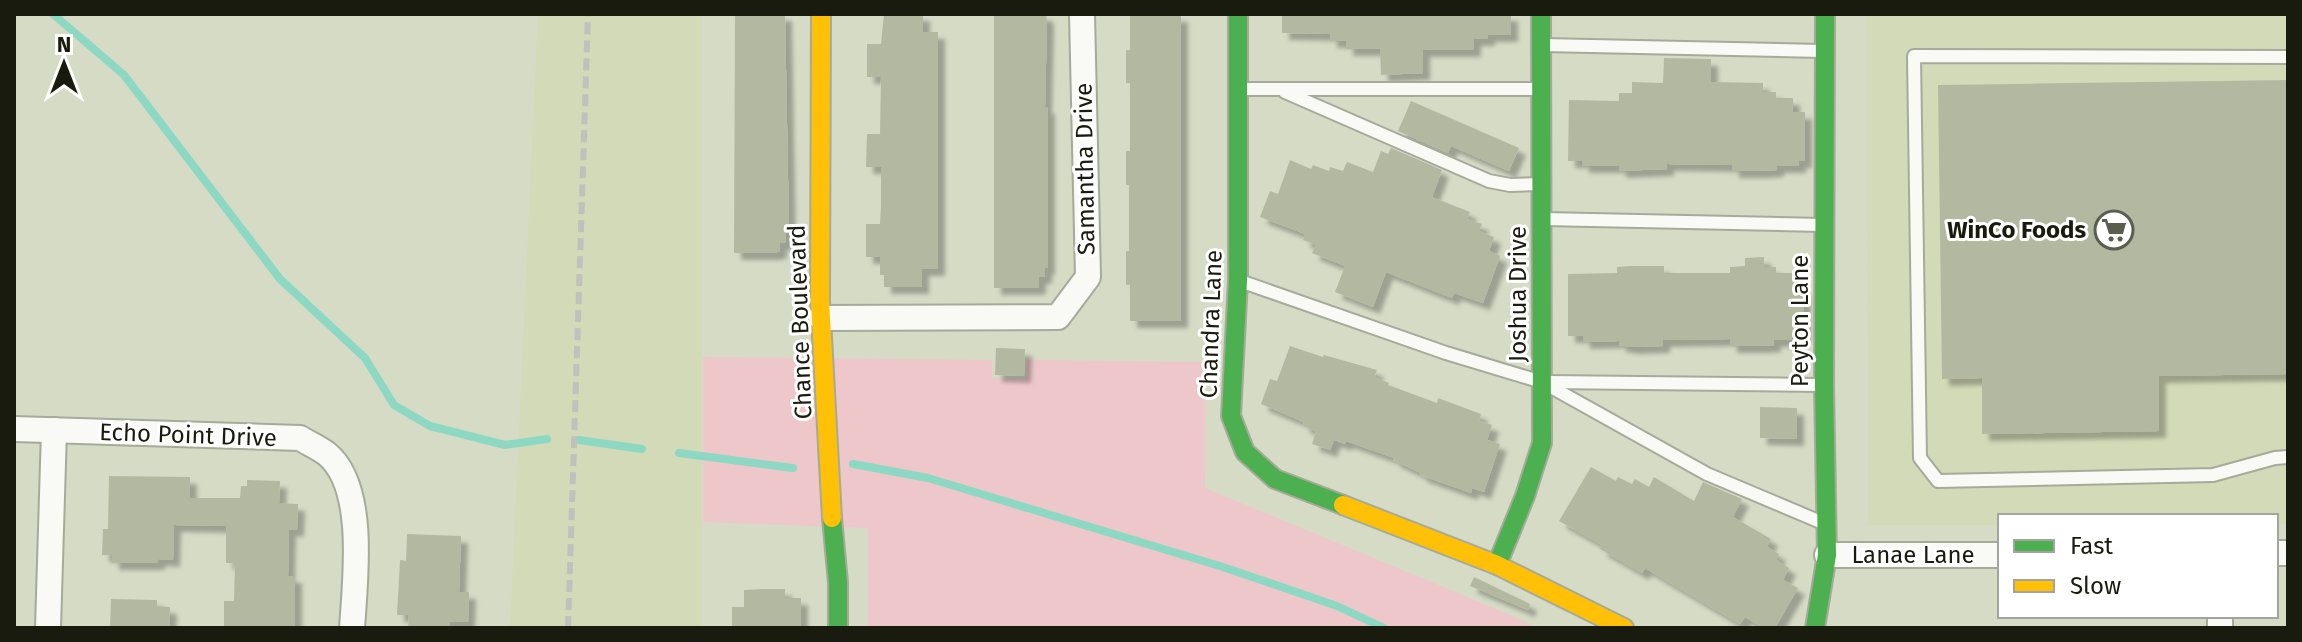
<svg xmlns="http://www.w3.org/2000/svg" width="2302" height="642" font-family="'Fira Sans',sans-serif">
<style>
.built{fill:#d3dab8}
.green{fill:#edc7ca}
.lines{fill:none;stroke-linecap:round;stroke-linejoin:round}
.stream{stroke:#8dd8c2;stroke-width:8}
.building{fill:#b3b9a0;filter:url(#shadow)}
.lane-casing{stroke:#a6aa99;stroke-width:16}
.street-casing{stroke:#a6aa99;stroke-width:28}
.fast-casing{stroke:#a6aa99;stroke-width:22}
.slow-casing{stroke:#a6aa99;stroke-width:22}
.lane{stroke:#f9faf6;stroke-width:12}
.street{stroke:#f9faf6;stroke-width:24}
.fast{stroke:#4caf50;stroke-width:18}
.slow{stroke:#ffc107;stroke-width:18}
.rail{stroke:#c0c1bc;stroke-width:6;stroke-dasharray:12 6;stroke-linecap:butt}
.labels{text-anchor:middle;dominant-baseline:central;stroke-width:6;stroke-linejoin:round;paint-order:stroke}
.street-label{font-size:24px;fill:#181b0d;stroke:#fff}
.poi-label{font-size:24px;font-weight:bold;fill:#181b0d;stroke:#fff;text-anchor:end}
</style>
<defs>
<filter id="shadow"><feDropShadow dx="7" dy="7" stdDeviation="2" flood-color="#0004"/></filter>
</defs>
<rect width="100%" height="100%" fill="#d6dbc6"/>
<g class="built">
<path d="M538,14H702V628H510Z"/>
<path d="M1867,14H2288V524H2276V516H2000V525H1868Z"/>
</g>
<path class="green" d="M703,357L992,360V378L1026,379L1027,360L1206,362L1205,488L1513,616L1536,628H868V528L703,522Z"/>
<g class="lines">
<g class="stream">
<path d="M53,14L124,75L280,279L365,358L394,405L430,426L505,445L547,439"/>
<path d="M579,440L642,449"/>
<path d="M679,453L793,468"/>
<path d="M853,464L928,478L1223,567L1337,606L1384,628"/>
</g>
</g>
<g class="building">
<path d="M735,14H785L789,233H786V243H780V251L774,253H734Z"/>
<path d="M884,14H923V32H938V269H922V287H884V275H880V257H866V224H880L881,206V167H866L867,134H880L881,77H867V44H881Z"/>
<path d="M994,14H1046L1047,22L1045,107H1048V268H1045V277H1039V287L1034,288H994Z"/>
<path d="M1130,14L1181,15V321H1130V285H1126V251H1129V185H1126V151H1130V83H1126V50H1130Z"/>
<path d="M1282,14H1511V35H1488V39H1474V50H1423V73L1381,75L1380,49H1346V41H1330V34L1282,33Z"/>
<path d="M1664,58L1711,59V82L1763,83V92H1776V98H1793V112H1805V161H1799V166H1777V170L1762,171H1732V165L1667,164V169L1619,171V166H1582V161H1568L1569,100L1619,101V93H1632V82L1663,83Z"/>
<path d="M2288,80V374L2159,376V431L1982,434V378L1942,379L1938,85Z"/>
<path d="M1411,101L1519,148L1509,171L1451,146L1448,153L1398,131Z"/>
<path d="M1391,148L1442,170L1432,197L1470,212L1467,219L1482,224L1479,231L1494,237L1489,251L1500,256L1483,303L1454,293L1452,298L1386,272L1373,307L1335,292L1345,266L1312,253L1316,245L1303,240L1305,234L1260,217L1270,191L1278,194L1290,160L1311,169L1313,165L1329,171L1330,167L1343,171L1347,162L1373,172L1381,151L1388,154Z"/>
<path d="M1764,257V267H1776V273H1793V288H1804V335L1792,337V340H1774V345L1761,346H1730V339L1663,340V346L1632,347L1619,345V341L1583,342V336H1568V274L1617,273V267L1630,266H1664V273H1730V267L1745,266V258Z"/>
<path d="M1290,346L1323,357L1324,355L1377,370L1374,377L1389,383L1388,385L1437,403L1438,398L1481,414L1479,421L1492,425L1487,440L1500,444L1484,492L1472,488L1471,493L1420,475L1421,473L1393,460L1394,458L1346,441L1345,444L1334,440L1330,450L1312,444L1316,431L1303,426L1304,422L1261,404L1270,379L1277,381Z"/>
<path d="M996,348L1025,349L1024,376L995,375Z"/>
<path d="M1760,407L1797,408V439L1760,438Z"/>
<path d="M1591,467L1616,481L1618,477L1632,484L1635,479L1649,487L1654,477L1694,501L1703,482L1742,499L1733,517L1771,539L1767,547L1779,554L1776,560L1789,568L1783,580L1798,588L1775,628H1764L1745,617L1740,624L1645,568L1642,573L1600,549L1602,545L1559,521Z"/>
<path d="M109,476L190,477V498H240L241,486H247V480L280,481L279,503L298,504L297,530L289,529L288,576H295V628H224V601H234L235,563H226V526L174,525L173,560L158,559V563H112V555H102L103,529H108Z"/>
<path d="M407,534L461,536L459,592H469L468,622H450V628H408L409,615H397L400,560L406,561Z"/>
<path d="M1474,577L1530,604L1528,610L1470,586Z"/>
<path d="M763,589H785V598H801V628H732V607H744V590Z"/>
<path d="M111,599L157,600V606L170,607L169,628H110Z"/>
</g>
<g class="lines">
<g class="lane-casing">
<g id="lane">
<path d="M1543,45L1821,51"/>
<path d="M2288,57L1914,56L1920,458L1938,481L2213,475L2275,458L2288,457"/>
<path d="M1240,89H1537"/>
<path d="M1285,92L1489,181L1510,185L1539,184"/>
<path d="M1544,219L1821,225"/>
<path d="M1240,281L1446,353L1542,382L1707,474L1823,523"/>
<path d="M1547,382L1820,385"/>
</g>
</g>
<g class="street-casing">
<g id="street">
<path d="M821,318L1058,317L1088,277L1082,14"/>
<path d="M14,429L300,438C308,443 319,448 327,454C367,487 355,581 352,628"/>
<path d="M2276,553H2288"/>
<path d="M1827,555H2000"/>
<path d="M2220,616V628"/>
<path d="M48,628L54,430"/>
</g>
</g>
<g class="fast-casing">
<g id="fast">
<path d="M1238,14V280L1231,416L1245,452L1275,479L1343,505"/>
<path d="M832,518L838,583V628"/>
<path d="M1497,565L1525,496L1542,443L1541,14"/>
<path d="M1815,628L1827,555L1824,385L1825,14"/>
</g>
</g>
<g class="slow-casing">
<g id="slow">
<path d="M821,14L820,301L832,518"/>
<path d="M1343,505L1497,565L1624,628"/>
</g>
</g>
<use href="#lane" class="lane"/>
<use href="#street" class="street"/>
<use href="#fast" class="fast"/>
<use href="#slow" class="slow"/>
<path class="rail" d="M568,628L588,14"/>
</g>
<defs>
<g id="supermarket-ring" transform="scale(2)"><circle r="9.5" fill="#fff" stroke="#5a5e4e" stroke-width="1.5"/><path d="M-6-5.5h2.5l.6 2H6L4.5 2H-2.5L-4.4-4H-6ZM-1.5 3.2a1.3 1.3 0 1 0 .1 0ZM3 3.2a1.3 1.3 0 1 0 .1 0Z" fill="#5a5e4e"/></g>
</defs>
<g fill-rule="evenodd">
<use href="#supermarket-ring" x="2114" y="230"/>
</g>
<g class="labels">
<g class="street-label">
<text transform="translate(1085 169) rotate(-91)">Samantha Drive</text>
<text transform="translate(1518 294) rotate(-90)">Joshua Drive</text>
<text transform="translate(1800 321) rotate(-90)">Peyton Lane</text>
<text transform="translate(800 322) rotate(-92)">Chance Boulevard</text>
<text transform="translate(1211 324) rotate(-88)">Chandra Lane</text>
<text transform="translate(188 435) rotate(2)">Echo Point Drive</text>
<text x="1913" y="555">Lanae Lane</text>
</g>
<g class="poi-label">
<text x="2086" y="230">WinCo Foods</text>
</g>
</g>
<rect width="2302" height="642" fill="none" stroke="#181b0d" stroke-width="32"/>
<rect x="1998" y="514" width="280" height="104" fill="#ffffff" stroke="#a3a49e" stroke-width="2"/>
<rect x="2014" y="540" width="40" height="12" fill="#4caf50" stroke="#a3a49e" stroke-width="2"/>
<text x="2070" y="554" font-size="24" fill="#181b0d">Fast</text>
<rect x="2014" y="580" width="40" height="12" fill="#ffc107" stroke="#a3a49e" stroke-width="2"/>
<text x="2070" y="594" font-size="24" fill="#181b0d">Slow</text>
<g transform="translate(64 64)" stroke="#ffffff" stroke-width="6" paint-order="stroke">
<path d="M0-6L14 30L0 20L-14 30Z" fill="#181b0d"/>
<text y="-12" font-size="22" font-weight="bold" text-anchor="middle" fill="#181b0d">N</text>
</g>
</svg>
